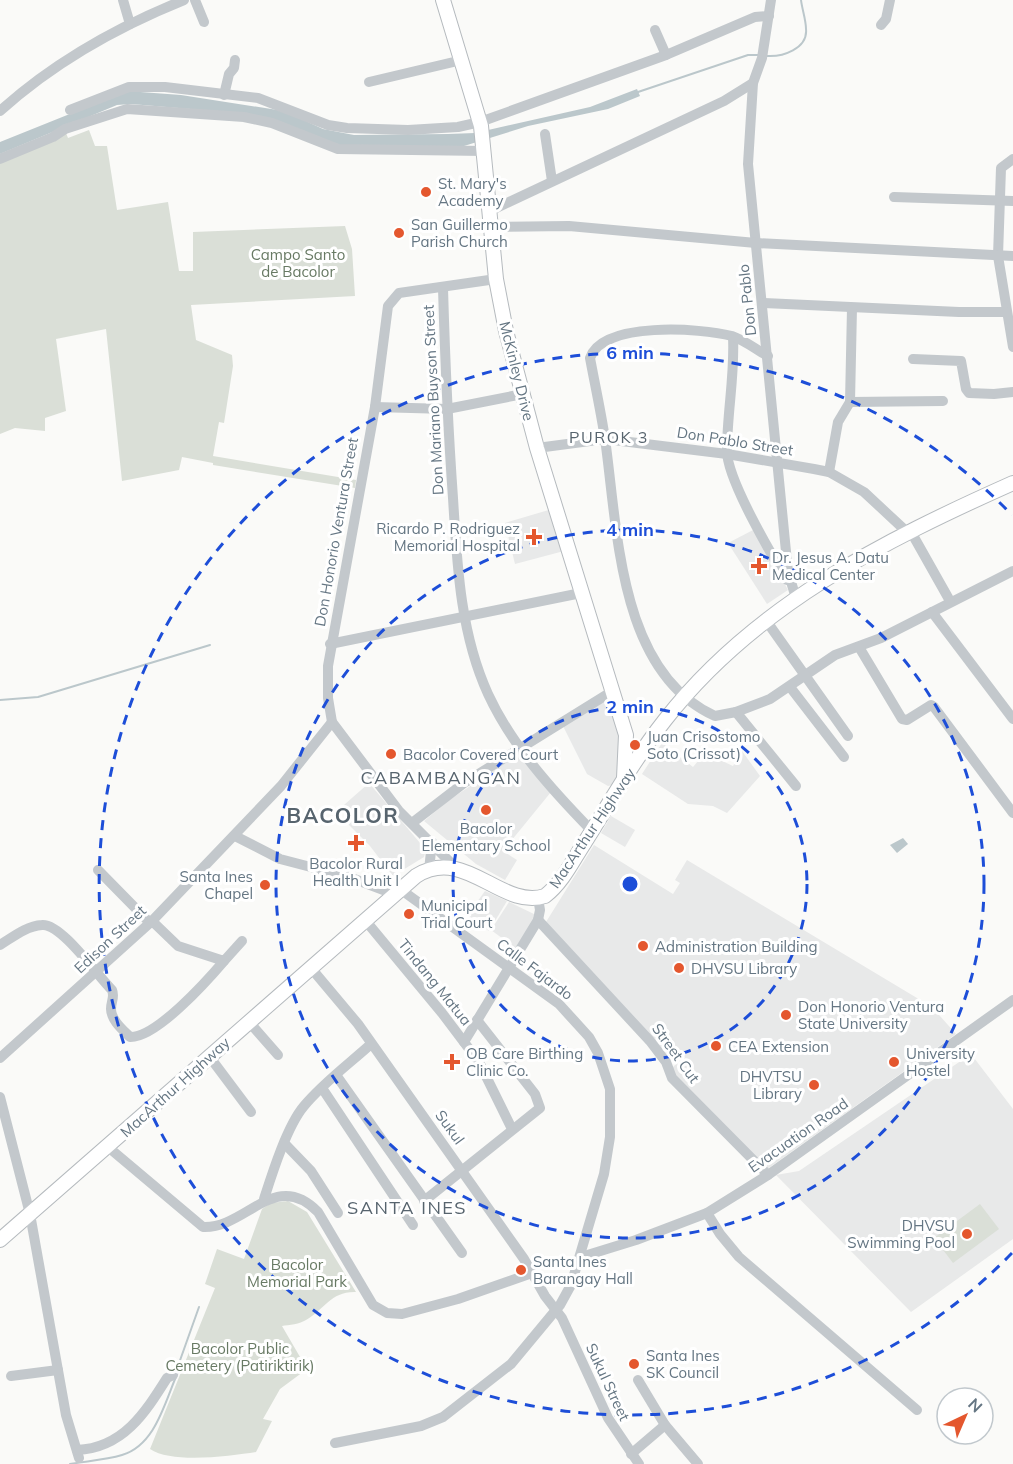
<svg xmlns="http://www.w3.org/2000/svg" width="1013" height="1464" font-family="Mulish,sans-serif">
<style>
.built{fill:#e8e9e9}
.green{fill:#dadfd7}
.water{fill:#bbc7cb}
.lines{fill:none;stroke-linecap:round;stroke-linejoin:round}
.stream{stroke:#bbc7cb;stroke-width:2}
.major-casing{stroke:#b5babe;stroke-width:16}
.minor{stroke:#c3c8cc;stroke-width:10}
.major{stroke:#fff;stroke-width:14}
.ring{fill:none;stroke:#1d4ed8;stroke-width:3;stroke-dasharray:10 8}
.poi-dot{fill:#e4572e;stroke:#fff;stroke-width:2}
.labels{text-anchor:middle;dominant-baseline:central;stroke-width:6;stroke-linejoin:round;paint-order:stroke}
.poi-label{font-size:15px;fill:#657683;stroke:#fff;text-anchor:start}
.park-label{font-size:15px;fill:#687a64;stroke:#fff}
.street-label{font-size:15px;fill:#657683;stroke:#fff}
.neighbourhood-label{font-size:16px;letter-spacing:1.5px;fill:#57646e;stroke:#fff}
.quarter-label{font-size:18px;letter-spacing:1.5px;fill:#57646e;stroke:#fff}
.district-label{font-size:21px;font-weight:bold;letter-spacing:1.5px;fill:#57646e;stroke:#fff}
.centre{fill:#1d4ed8;stroke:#fff;stroke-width:3}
.ring-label{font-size:18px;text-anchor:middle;font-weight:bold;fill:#1d4ed8;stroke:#fff;stroke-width:6;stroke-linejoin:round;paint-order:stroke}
</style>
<rect width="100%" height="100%" fill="#fafaf8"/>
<g class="built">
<path d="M552,509L564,551L515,564L505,523Z"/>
<path d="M755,529L788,590L767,604L728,543Z"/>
<path d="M607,698L625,740L620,783L608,786L587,774L561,722Z"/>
<path d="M662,743L693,767L705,753L733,766L742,751L760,776L727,813L713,806L688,804L642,774Z"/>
<path d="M519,754L551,792L503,851L517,860L505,880L476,864L424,821L449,800Z"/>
<path d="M369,783L426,850L424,857L393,876L370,846L345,821L350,817L344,805Z"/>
<path d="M611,816L635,830L625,847L601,833Z"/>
<path d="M594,845L673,894L680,883L675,880L687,860L932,1007L956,1034L766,1170L678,1081L671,1069L676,1064L546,922Z"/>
<path d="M485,891L507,901L489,931L467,916Z"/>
<path d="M509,902L536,915L518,950L491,930Z"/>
<path d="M971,1054L1013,1109V1239L911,1312L776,1175L799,1171Z"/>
</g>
<g class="green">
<path d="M89,130L95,146H107L117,210L168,202L179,271H193V232L345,226L352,249L355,296L191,305L196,340L232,355L233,366L224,423L219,422L213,456L356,480L355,488L213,465V463L182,457L179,470L122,481L106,329L56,339L66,411L45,418V431L15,428L0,434V161L66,133L68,138Z"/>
<path d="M288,1201L307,1212L356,1292C331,1291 325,1309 306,1320C300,1324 289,1325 282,1326L307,1369L280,1389L263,1419L272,1421L256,1452C230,1456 172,1464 150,1449L215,1288L205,1284L217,1249L244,1259L262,1209L271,1203Z"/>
<path d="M980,1204L999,1229L953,1263L934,1238Z"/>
</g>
<g class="water">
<path d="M637,89L640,96L608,109L528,126L464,146H343L214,111L131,104L117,105L0,154V142L127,91L181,95L284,111L323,129L354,135L448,134L475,133L590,107Z"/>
<path d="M903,838L908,844L897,853L890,845Z"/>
</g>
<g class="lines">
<g class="stream">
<path d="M767,56C782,57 808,49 806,29C806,20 802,9 801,0"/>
<path d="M638,92L748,55H758"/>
<path d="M0,700L38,697L210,645"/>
<path d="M70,1464C87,1461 105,1460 122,1455C156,1445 165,1401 178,1372V1366L199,1307"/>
</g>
<g class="major-casing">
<g id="major">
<path d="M443,0L481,126L496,279L506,331L537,448L626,735L624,778"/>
<path d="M0,1240L416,876C465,845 501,910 545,896C563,882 573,860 585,842C611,801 635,758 665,720C754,606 883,541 1013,483"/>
</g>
</g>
<g class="minor">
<path d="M123,0L130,24"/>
<path d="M195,0L204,22"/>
<path d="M771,0L762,58L753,83L748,164L788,572L796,598"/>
<path d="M881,25L886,19L890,0"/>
<path d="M655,30L666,55"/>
<path d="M369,82L462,60"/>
<path d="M224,95L229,74L234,68L235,60"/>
<path d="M70,110L129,87H165L258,98L328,125L347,128L408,130L458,127L480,122L666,55L755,17L769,16"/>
<path d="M0,111C53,63 117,27 184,0"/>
<path d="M545,134L552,181"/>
<path d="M0,159L53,137L65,129L127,109L244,117L272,123L338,149L485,151"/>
<path d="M1013,159L1001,168L998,256L1013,347"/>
<path d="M894,197L1013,201"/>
<path d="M490,211L724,101L753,83"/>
<path d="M491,227L569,226L756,243L1013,256"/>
<path d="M443,288C445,358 448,428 453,498C457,563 460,633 488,694C512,746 552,790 592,831"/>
<path d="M764,303L959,312H1006"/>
<path d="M852,308L850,402L943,401"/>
<path d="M733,337C735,375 727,413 727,451C727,479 771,554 787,580"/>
<path d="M768,356C757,350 744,340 732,336C701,328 602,321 590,358C595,385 601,412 605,439C618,529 618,672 715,716L736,712L770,699L835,655L881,638L1013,571"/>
<path d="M913,359L961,361L966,389L969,393L994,394L1013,392"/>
<path d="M375,407L447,409L523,394"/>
<path d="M537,448L605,439L727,454L814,469L829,472L864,492L907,532"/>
<path d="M829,472L838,422L850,402"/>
<path d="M910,530L950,601"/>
<path d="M932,612L1013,719"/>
<path d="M765,619L848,736"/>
<path d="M330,644L581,593"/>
<path d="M859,647L902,719L907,720L931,705L934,707L1013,813"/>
<path d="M790,687L844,757"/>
<path d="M736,712L796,786"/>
<path d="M412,823L464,783L611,692"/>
<path d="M235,836L280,859L349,877L394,894"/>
<path d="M98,870L150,923"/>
<path d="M429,870L432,842"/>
<path d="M458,870L399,811L332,722L328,698V666L375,407L388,306L399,293L496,279"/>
<path d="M365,920L442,1013L479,1062L512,1129"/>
<path d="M538,920L650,1041L666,1062L672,1078L768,1175"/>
<path d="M152,921L178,946L224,961L242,941"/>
<path d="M0,945C13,937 26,926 42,925C61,923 97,975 112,990C115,997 111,1001 111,1009C111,1020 123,1030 130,1037C156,1038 207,981 224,961"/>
<path d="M311,968L358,1024L524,1259L545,1296L562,1318L608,1418L639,1464"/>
<path d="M249,1022L278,1055"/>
<path d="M464,1042L538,920L540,910L538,898"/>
<path d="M209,1056L251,1112"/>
<path d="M0,1058L152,921L281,786L332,722"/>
<path d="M336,1075L462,1253"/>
<path d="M322,1088L413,1225"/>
<path d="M0,1097L30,1214L66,1415L79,1458"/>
<path d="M285,1144L311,1171L338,1213"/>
<path d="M108,1147L203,1227C246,1229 275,1168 318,1212L373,1305L387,1313L402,1314L458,1299L532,1273"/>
<path d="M264,1199C272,1174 287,1126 304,1106C323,1083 349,1064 371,1044"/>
<path d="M424,1201L540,1108L535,1094L477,1020"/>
<path d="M707,1213L720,1234L739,1257L917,1410"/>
<path d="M581,1257L636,1240L707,1213L768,1175L1013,1000"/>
<path d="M11,1376L58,1370"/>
<path d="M638,1380L665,1425L698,1464"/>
<path d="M335,1443L421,1426L443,1417L511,1364L560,1305L571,1285L604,1174L610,1137V1089L598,1053L589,1037L559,1004L400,889"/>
<path d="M77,1450C123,1448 145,1413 167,1378L173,1375"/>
<path d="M631,1454L665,1425"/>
</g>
<use href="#major" class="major"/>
</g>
<g class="ring">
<circle cx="630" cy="884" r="177"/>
<circle cx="630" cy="884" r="354"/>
<path d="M1012 1253A531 531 0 1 1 1012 515"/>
</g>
<g class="poi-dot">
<circle cx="426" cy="192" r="6"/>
<circle cx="399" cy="233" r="6"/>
<path d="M531 528h6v6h6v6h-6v6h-6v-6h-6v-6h6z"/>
<path d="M756 557h6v6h6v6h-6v6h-6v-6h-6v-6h6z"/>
<circle cx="635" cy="745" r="6"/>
<circle cx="391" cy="754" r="6"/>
<circle cx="486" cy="810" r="6"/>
<path d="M353 834h6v6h6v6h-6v6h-6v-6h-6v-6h6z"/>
<circle cx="265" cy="885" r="6"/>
<circle cx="409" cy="914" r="6"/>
<circle cx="643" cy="946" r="6"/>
<circle cx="679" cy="968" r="6"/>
<circle cx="786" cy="1015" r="6"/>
<circle cx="716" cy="1046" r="6"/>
<path d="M449 1053h6v6h6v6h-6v6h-6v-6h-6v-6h6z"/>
<circle cx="894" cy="1062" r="6"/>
<circle cx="814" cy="1085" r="6"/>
<circle cx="967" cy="1234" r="6"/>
<circle cx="521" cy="1270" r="6"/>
<circle cx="634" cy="1364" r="6"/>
</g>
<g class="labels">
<g class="poi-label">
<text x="438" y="183">St. Mary's<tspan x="438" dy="17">Academy</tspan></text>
<text x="411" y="224">San Guillermo<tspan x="411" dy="17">Parish Church</tspan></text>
<text x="520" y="528" text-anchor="end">Ricardo P. Rodriguez<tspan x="520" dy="17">Memorial Hospital</tspan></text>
<text x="772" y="557">Dr. Jesus A. Datu<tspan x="772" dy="17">Medical Center</tspan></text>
<text x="647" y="736">Juan Crisostomo<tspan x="647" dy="17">Soto (Crissot)</tspan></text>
<text x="403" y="754">Bacolor Covered Court</text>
<text x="486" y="828" text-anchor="middle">Bacolor<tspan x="486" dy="17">Elementary School</tspan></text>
<text x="356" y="863" text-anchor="middle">Bacolor Rural<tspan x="356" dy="17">Health Unit I</tspan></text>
<text x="253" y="876" text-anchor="end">Santa Ines<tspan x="253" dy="17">Chapel</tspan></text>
<text x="421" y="905">Municipal<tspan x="421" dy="17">Trial Court</tspan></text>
<text x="655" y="946">Administration Building</text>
<text x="691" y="968">DHVSU Library</text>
<text x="798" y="1006">Don Honorio Ventura<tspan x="798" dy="17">State University</tspan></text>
<text x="728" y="1046">CEA Extension</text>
<text x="466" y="1053">OB Care Birthing<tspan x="466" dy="17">Clinic Co.</tspan></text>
<text x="906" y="1053">University<tspan x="906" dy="17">Hostel</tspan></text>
<text x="802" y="1076" text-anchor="end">DHVTSU<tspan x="802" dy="17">Library</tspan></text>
<text x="955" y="1225" text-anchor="end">DHVSU<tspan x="955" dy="17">Swimming Pool</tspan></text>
<text x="533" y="1261">Santa Ines<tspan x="533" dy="17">Barangay Hall</tspan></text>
<text x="646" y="1355">Santa Ines<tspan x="646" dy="17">SK Council</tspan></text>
</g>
<g class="park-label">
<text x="298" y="254">Campo Santo<tspan x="298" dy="17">de Bacolor</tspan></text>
<text x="297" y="1264">Bacolor<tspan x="297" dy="17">Memorial Park</tspan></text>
<text x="240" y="1348">Bacolor Public<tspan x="240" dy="17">Cemetery (Patiriktirik)</tspan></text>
</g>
<g class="street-label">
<text transform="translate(747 300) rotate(-96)">Don Pablo</text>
<text transform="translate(517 371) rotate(76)">McKinley Drive</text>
<text transform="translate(433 400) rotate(-93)">Don Mariano Buyson Street</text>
<text transform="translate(735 441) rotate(9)">Don Pablo Street</text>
<text transform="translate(336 532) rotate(-80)">Don Honorio Ventura Street</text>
<text transform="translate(592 828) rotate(-56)">MacArthur Highway</text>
<text transform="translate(110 939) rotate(-43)">Edison Street</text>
<text transform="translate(535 969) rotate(37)">Calle Fajardo</text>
<text transform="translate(435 982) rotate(51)">Tindang Matua</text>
<text transform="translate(676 1053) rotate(54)">Street Cut</text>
<text transform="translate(175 1087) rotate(-42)">MacArthur Highway</text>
<text transform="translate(450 1127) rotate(54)">Sukul</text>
<text transform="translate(798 1135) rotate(-35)">Evacuation Road</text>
<text transform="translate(608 1382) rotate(65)">Sukul Street</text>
</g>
<g class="neighbourhood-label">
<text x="609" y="437">PUROK 3</text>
</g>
<g class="quarter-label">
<text x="441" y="777">CABAMBANGAN</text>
<text x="407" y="1207">SANTA INES</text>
</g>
<g class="district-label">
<text x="343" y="815">BACOLOR</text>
</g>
</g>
<circle cx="630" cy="884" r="9" class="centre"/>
<g class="ring-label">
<text x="630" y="359">6 min</text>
<text x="630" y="536">4 min</text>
<text x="630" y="713">2 min</text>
</g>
<g transform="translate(965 1416) rotate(44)"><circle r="28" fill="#ffffff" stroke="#c1c8cd" stroke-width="1.5"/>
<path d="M0-4.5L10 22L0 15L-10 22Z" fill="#e4572e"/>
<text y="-9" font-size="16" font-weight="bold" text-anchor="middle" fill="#657683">N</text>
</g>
</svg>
